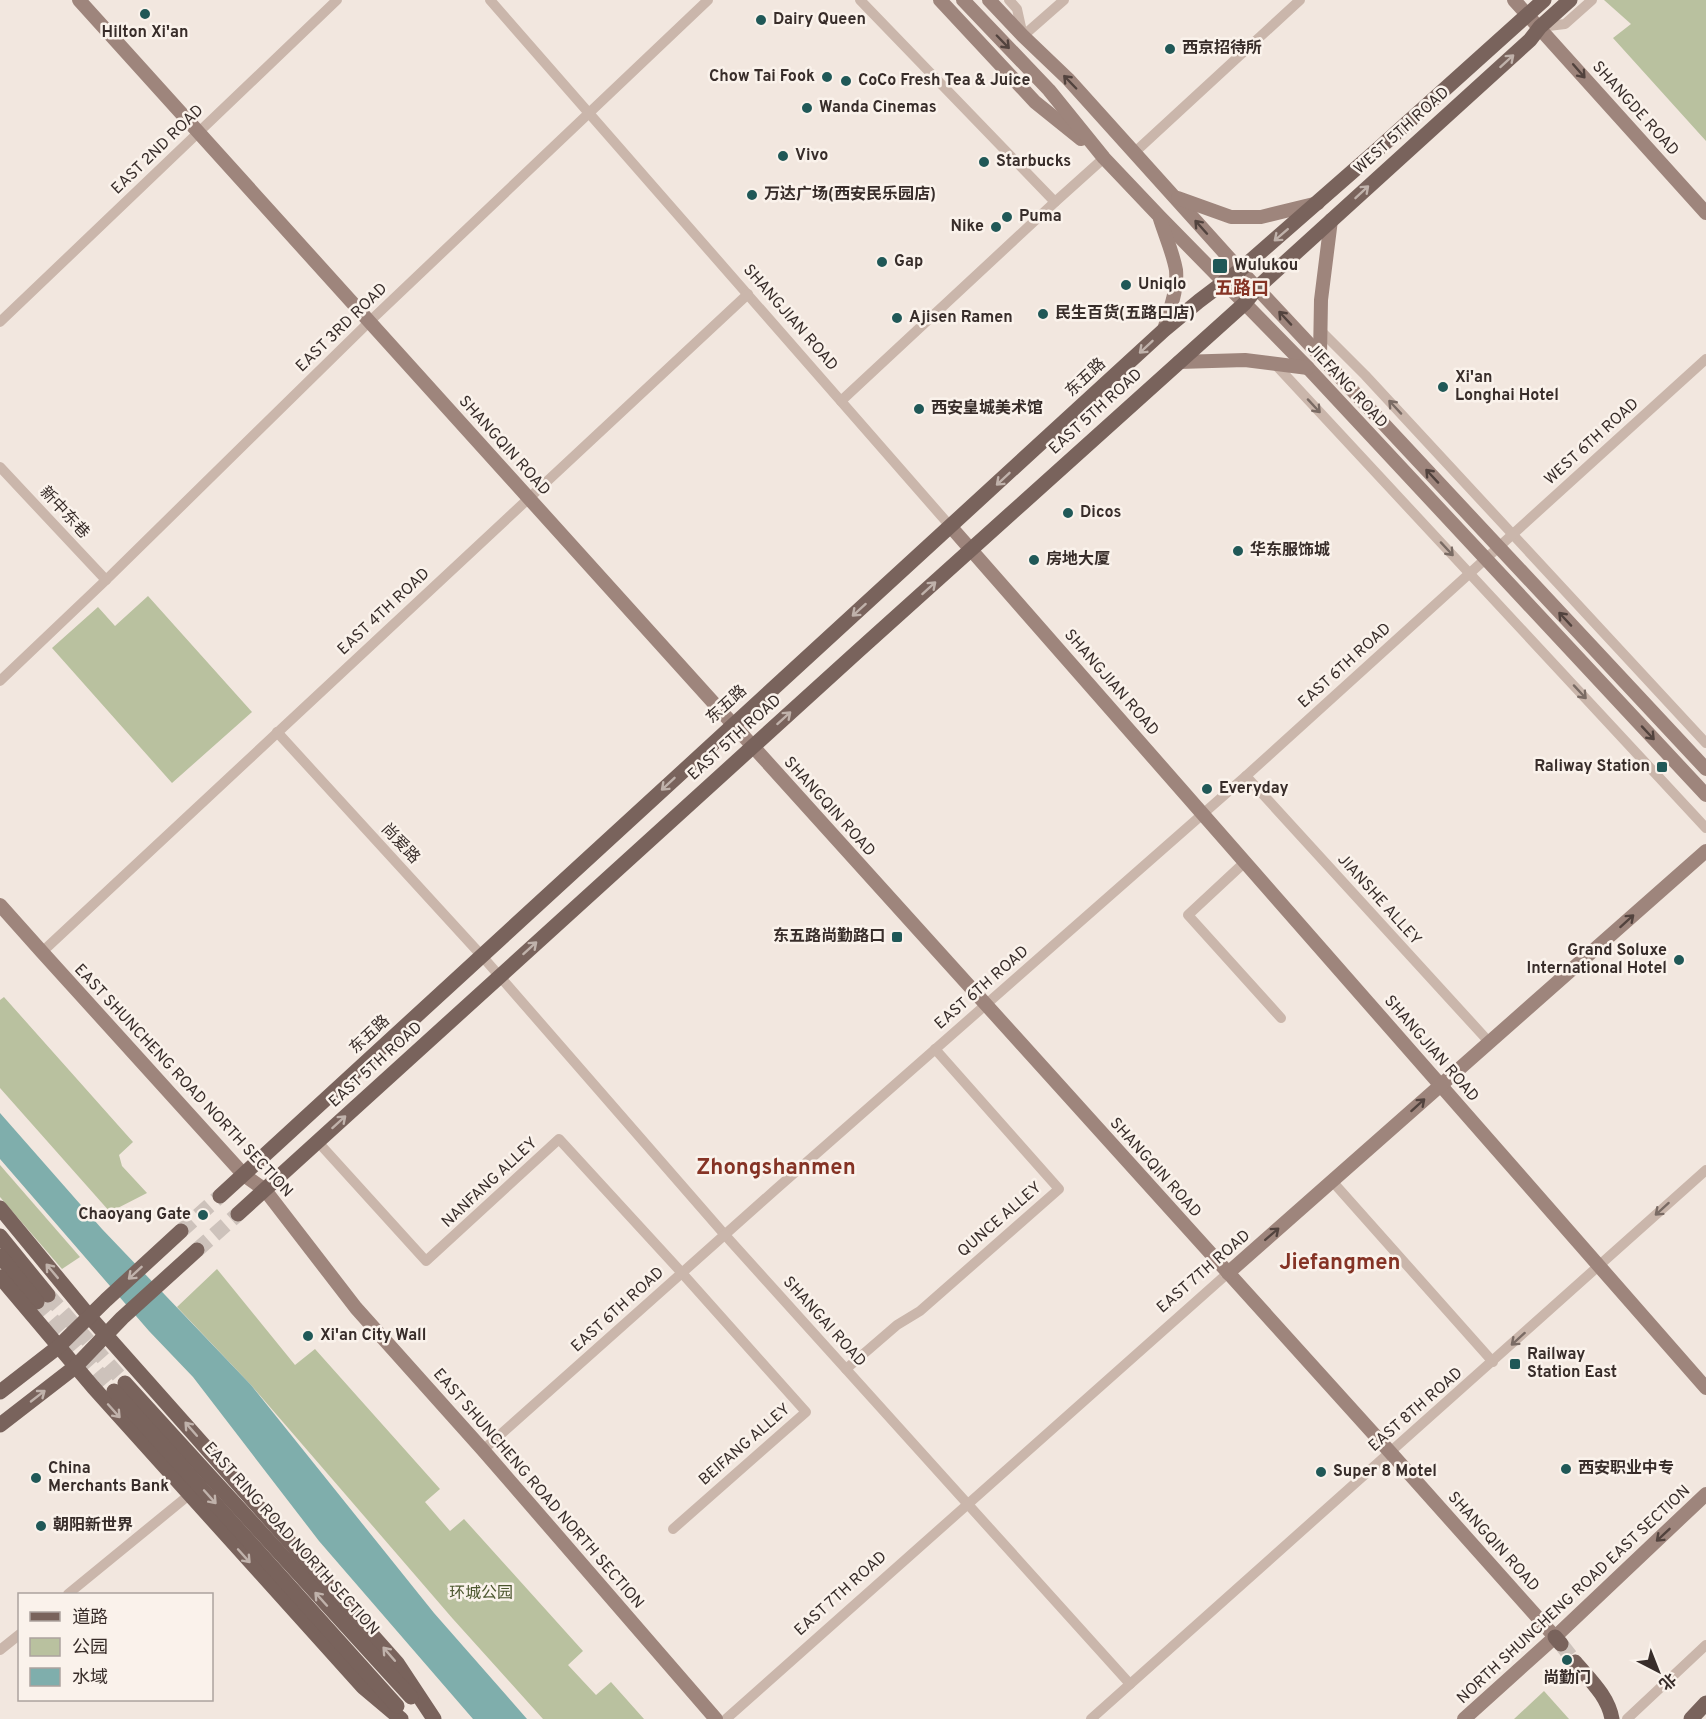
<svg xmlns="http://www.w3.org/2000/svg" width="1706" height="1719" font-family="Overpass,'Noto Sans SC',sans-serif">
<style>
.green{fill:#b9c19f}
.water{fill:#7faeac}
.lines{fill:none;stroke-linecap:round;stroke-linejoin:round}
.primary-tunnel{stroke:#cdc2bb;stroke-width:15;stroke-dasharray:15 8;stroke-linecap:butt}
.street{stroke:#cab6ab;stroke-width:10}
.secondary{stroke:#9e857c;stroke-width:14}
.primary{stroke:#79635c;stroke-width:15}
.oneway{stroke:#52433e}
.oneway2{stroke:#c0b2ab}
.oneway3{stroke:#7a6b64}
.poi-dot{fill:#205857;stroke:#faf2eb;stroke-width:2}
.labels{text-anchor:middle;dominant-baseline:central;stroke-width:5;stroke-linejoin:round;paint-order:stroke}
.poi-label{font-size:16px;font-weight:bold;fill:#382d2a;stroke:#faf2eb;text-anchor:start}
.street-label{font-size:16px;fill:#382d2a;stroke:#faf2eb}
.park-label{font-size:16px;fill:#4b562e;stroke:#faf2eb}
.neighbourhood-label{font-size:18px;font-weight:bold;fill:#853325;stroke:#faf2eb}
.district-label{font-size:22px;font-weight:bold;fill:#853325;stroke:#faf2eb}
</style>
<rect width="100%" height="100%" fill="#f2e7df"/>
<g class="green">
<path d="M1604,0H1706V141L1613,38L1631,24Z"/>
<path d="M148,596L252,712L172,783L52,648L98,607L115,626Z"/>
<path d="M4,997L133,1142L119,1155L122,1166L147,1193L110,1212L0,1088V1000Z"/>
<path d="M0,1165L80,1257L62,1269L0,1197Z"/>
<path d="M217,1269L295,1365L315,1349L440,1489L425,1502L450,1531L464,1519L583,1651L568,1665L596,1695L611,1682L644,1719H543L453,1619L251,1385L177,1307Z"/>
<path d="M1544,1691L1569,1719H1514Z"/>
</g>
<path class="water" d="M0,1113L102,1229L251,1385L434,1613L527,1719H473L319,1541L193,1377L149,1331L0,1159Z"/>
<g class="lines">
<g class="primary-tunnel">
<path d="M181,1231L220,1196"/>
<path d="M197,1250L238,1214"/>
<path d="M48,1295L125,1383"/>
<path d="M37,1302L114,1391"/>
<path d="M1561,1644L1575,1662"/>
</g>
<g class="street">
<path d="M490,0L951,527"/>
<path d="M860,0L1055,202"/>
<path d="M1009,0L1017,9L1023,36L1064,0"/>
<path d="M1540,27L1565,24L1592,0"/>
<path d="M1135,152L1300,0"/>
<path d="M0,322L337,0"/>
<path d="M1321,331L1365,375L1706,743"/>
<path d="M1274,363L1706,828"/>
<path d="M841,401L1055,202L1104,158"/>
<path d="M0,467L106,580"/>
<path d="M0,681L106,580L369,322L708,0"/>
<path d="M277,732L482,956L725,1235L1130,1684"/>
<path d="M1246,776L1490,1043"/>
<path d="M1245,862L1188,915L1281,1018"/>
<path d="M42,952L748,294"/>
<path d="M318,1142L426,1261L559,1139L682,1273L806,1412L673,1529"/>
<path d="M1332,1181L1493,1362"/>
<path d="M846,1369L897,1325L920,1311L1059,1189L935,1049"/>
<path d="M483,1450L775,1190L1246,776L1706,359"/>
<path d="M68,1594L189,1495"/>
<path d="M0,1650L20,1634"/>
<path d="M726,1719L1228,1273"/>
<path d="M1091,1719L1706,1170"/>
<path d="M1627,1719L1706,1645"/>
</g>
<g class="secondary">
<path d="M79,0L1390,1452L1555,1637"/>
<path d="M940,0L1035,102L1081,139"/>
<path d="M963,0L1049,90L1104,158L1160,217L1308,368L1706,795"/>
<path d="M989,0L1023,36L1068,79L1240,270L1706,769"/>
<path d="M1514,0L1706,213"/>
<path d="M1178,198L1231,217H1261L1318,203"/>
<path d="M1160,219C1165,235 1173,253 1176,270C1178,290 1169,311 1164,330"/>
<path d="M1320,356L1321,300L1331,220"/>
<path d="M1179,362L1245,360L1308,368"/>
<path d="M951,527L1706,1388"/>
<path d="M0,905L42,952L244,1175L265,1190L356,1308L483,1450L716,1719"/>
<path d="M1228,1273C1387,1132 1547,992 1706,851"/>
<path d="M1464,1719L1555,1637L1706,1494"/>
</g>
<g class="primary">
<path d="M220,1196L1164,330L1199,301L1240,270L1376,151L1544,0"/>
<path d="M0,1208L89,1316L397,1663L434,1719"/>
<path d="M238,1214L857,652L1244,304L1257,288L1530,40L1540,27L1570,0"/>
<path d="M0,1236L48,1295"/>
<path d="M0,1256L37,1302"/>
<path d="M0,1277L93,1387L363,1687L401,1719"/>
<path d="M125,1383L411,1697"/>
<path d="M114,1391L397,1706"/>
<path d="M0,1392L58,1347L106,1300L181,1231"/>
<path d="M0,1425L75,1367L122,1318L197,1250"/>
<path d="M1555,1637L1561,1644"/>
<path d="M1575,1662C1590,1680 1608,1696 1612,1719"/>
<path d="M1691,1719L1706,1703"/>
</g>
</g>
<defs><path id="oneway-shaft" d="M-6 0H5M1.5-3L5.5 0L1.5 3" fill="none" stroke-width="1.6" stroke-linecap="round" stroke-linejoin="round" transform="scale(1.5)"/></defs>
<g class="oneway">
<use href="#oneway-shaft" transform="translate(1003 42) rotate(46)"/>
<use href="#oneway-shaft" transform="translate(1579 71) rotate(49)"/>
<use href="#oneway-shaft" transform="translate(1070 82) rotate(-134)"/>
<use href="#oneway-shaft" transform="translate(1201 227) rotate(-132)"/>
<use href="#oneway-shaft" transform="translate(1285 318) rotate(-133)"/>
<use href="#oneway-shaft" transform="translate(1432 476) rotate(-133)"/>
<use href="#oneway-shaft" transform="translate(1565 619) rotate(-133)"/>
<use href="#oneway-shaft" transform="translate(1648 733) rotate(47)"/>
<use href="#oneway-shaft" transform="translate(1627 921) rotate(-42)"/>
<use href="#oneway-shaft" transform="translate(1418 1105) rotate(-42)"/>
<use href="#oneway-shaft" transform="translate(1272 1234) rotate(-41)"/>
<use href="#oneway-shaft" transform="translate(1663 1535) rotate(137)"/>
</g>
<g class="oneway2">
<use href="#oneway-shaft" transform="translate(1507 61) rotate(-42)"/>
<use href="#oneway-shaft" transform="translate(1362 192) rotate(-43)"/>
<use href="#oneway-shaft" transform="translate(1281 235) rotate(139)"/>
<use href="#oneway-shaft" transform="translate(1146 347) rotate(137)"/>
<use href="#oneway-shaft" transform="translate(1003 479) rotate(137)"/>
<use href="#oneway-shaft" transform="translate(929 588) rotate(-42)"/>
<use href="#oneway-shaft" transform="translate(859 610) rotate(138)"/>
<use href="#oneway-shaft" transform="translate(784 718) rotate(-42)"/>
<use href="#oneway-shaft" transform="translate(668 784) rotate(137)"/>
<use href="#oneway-shaft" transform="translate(530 948) rotate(-42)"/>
<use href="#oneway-shaft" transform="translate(339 1122) rotate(-42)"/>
<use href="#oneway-shaft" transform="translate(52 1271) rotate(-130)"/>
<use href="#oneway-shaft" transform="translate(135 1273) rotate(137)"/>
<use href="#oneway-shaft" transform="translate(38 1396) rotate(-38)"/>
<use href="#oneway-shaft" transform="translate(114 1411) rotate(48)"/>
<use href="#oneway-shaft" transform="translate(191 1429) rotate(-131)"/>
<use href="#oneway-shaft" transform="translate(210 1497) rotate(48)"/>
<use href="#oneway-shaft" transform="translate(244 1556) rotate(48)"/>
<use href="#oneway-shaft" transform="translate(321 1599) rotate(-132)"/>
<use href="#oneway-shaft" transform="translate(389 1654) rotate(-131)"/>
</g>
<g class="oneway3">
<use href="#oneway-shaft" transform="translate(1314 406) rotate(47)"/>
<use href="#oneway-shaft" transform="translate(1395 407) rotate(-133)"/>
<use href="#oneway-shaft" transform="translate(1447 549) rotate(47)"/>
<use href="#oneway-shaft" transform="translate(1580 692) rotate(47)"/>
<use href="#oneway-shaft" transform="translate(1662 1209) rotate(138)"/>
<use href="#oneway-shaft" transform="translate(1518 1339) rotate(138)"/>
</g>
<g class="poi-dot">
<circle cx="145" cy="14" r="6"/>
<circle cx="761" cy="20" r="6"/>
<circle cx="1170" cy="49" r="6"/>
<circle cx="827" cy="77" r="6"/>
<circle cx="846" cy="81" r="6"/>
<circle cx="807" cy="108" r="6"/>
<circle cx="783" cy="156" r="6"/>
<circle cx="984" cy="162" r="6"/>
<circle cx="752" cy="195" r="6"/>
<circle cx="1007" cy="217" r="6"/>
<circle cx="996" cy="227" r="6"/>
<circle cx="882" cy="262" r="6"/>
<rect x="1212" y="258" width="16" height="16" rx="3"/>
<circle cx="1126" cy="285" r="6"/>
<circle cx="1043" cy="314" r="6"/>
<circle cx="897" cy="318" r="6"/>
<circle cx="1443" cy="387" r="6"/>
<circle cx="919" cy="409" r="6"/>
<circle cx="1068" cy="513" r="6"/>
<circle cx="1238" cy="551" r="6"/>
<circle cx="1034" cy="560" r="6"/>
<rect x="1656" y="761" width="12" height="12" rx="3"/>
<circle cx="1207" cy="789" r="6"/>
<rect x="891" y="931" width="12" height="12" rx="3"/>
<circle cx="1679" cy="960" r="6"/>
<circle cx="203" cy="1215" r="6"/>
<circle cx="308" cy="1336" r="6"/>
<rect x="1509" y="1358" width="12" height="12" rx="3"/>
<circle cx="1566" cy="1469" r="6"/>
<circle cx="1321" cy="1472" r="6"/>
<circle cx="36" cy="1478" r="6"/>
<circle cx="41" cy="1526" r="6"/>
<circle cx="1567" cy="1660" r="6"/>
</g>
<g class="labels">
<g class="poi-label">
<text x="773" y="20">Dairy Queen</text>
<text x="145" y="33" text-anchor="middle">Hilton Xi'an</text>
<text x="1182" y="49">西京招待所</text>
<text x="815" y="77" text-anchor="end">Chow Tai Fook</text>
<text x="858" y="81">CoCo Fresh Tea &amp; Juice</text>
<text x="819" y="108">Wanda Cinemas</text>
<text x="795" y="156">Vivo</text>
<text x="996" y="162">Starbucks</text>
<text x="764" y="195">万达广场(西安民乐园店)</text>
<text x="1019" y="217">Puma</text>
<text x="984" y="227" text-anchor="end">Nike</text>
<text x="894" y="262">Gap</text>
<text x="1234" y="266">Wulukou</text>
<text x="1138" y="285">Uniqlo</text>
<text x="1055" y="314">民生百货(五路口店)</text>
<text x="909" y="318">Ajisen Ramen</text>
<text x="1455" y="378">Xi'an<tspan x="1455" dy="18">Longhai Hotel</tspan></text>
<text x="931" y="409">西安皇城美术馆</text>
<text x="1080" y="513">Dicos</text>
<text x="1250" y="551">华东服饰城</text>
<text x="1046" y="560">房地大厦</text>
<text x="1650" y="767" text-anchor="end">Raliway Station</text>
<text x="1219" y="789">Everyday</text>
<text x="885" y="937" text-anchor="end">东五路尚勤路口</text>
<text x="1667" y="951" text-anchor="end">Grand Soluxe<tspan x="1667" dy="18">International Hotel</tspan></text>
<text x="191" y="1215" text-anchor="end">Chaoyang Gate</text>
<text x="320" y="1336">Xi'an City Wall</text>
<text x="1527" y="1355">Railway<tspan x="1527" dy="18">Station East</tspan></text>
<text x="48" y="1469">China<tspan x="48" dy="18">Merchants Bank</tspan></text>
<text x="1578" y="1469">西安职业中专</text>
<text x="1333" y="1472">Super 8 Motel</text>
<text x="53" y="1526">朝阳新世界</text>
<text x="1567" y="1679" text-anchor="middle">尚勤门</text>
</g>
<g class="street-label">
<text transform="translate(1635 109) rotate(48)">SHANGDE ROAD</text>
<text transform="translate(1402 131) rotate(-42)">WEST 5TH ROAD</text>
<text transform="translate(158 150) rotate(-44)">EAST 2ND ROAD</text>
<text transform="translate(790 318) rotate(49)">SHANGJIAN ROAD</text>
<text transform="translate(342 328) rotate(-44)">EAST 3RD ROAD</text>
<text transform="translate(1086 378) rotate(-43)">东五路</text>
<text transform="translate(1347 386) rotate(47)">JIEFANG ROAD</text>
<text transform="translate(1096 412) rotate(-42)">EAST 5TH ROAD</text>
<text transform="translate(1592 442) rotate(-42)">WEST 6TH ROAD</text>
<text transform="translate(504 446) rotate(48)">SHANGQIN ROAD</text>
<text transform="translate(64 513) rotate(47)">新中东巷</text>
<text transform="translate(384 612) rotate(-43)">EAST 4TH ROAD</text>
<text transform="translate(1345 666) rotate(-42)">EAST 6TH ROAD</text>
<text transform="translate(1111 683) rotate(49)">SHANGJIAN ROAD</text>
<text transform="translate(727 705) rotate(-42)">东五路</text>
<text transform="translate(735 738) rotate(-42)">EAST 5TH ROAD</text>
<text transform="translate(829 807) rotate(48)">SHANGQIN ROAD</text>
<text transform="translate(400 844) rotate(47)">尚爱路</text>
<text transform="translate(1379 900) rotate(48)">JIANSHE ALLEY</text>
<text transform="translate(982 988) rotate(-41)">EAST 6TH ROAD</text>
<text transform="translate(370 1035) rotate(-43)">东五路</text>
<text transform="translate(1431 1049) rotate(49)">SHANGJIAN ROAD</text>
<text transform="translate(376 1065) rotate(-42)">EAST 5TH ROAD</text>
<text transform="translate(183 1081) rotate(47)">EAST SHUNCHENG ROAD NORTH SECTION</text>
<text transform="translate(1155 1168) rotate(48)">SHANGQIN ROAD</text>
<text transform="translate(490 1183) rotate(-43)">NANFANG ALLEY</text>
<text transform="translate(1000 1220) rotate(-41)">QUNCE ALLEY</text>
<text transform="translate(1204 1272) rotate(-41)">EAST 7TH ROAD</text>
<text transform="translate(618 1310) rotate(-42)">EAST 6TH ROAD</text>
<text transform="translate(824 1322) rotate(48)">SHANGAI ROAD</text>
<text transform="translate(1416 1410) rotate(-41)">EAST 8TH ROAD</text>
<text transform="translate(745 1445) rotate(-41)">BEIFANG ALLEY</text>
<text transform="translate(538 1489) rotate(49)">EAST SHUNCHENG ROAD NORTH SECTION</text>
<text transform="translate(291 1539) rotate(48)">EAST RING ROAD NORTH SECTION</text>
<text transform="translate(1493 1542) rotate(48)">SHANGQIN ROAD</text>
<text transform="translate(841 1594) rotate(-42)">EAST 7TH ROAD</text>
<text transform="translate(1574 1595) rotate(-43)">NORTH SHUNCHENG ROAD EAST SECTION</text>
</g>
<g class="park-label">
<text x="481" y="1594">环城公园</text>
</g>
<g class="neighbourhood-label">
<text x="1242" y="289">五路口</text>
</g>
<g class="district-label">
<text x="776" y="1168">Zhongshanmen</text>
<text x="1340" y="1263">Jiefangmen</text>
</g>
</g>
<rect x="18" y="1593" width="195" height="108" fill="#faf2eb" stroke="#aca39e" stroke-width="1.5"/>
<rect x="30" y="1612" width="30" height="9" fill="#79635c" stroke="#aca39e" stroke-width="1.5"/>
<text x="72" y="1623" font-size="18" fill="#382d2a">道路</text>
<rect x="30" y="1638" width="30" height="18" fill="#b9c19f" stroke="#aca39e" stroke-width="1.5"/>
<text x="72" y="1653" font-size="18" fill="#382d2a">公园</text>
<rect x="30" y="1668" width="30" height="18" fill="#7faeac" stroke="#aca39e" stroke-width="1.5"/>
<text x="72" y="1683" font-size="18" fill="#382d2a">水域</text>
<g transform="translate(1658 1671) rotate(138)" stroke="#faf2eb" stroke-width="4.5" paint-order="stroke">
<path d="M0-4.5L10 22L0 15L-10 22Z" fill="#382d2a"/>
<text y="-9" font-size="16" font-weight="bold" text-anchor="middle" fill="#382d2a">北</text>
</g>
</svg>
